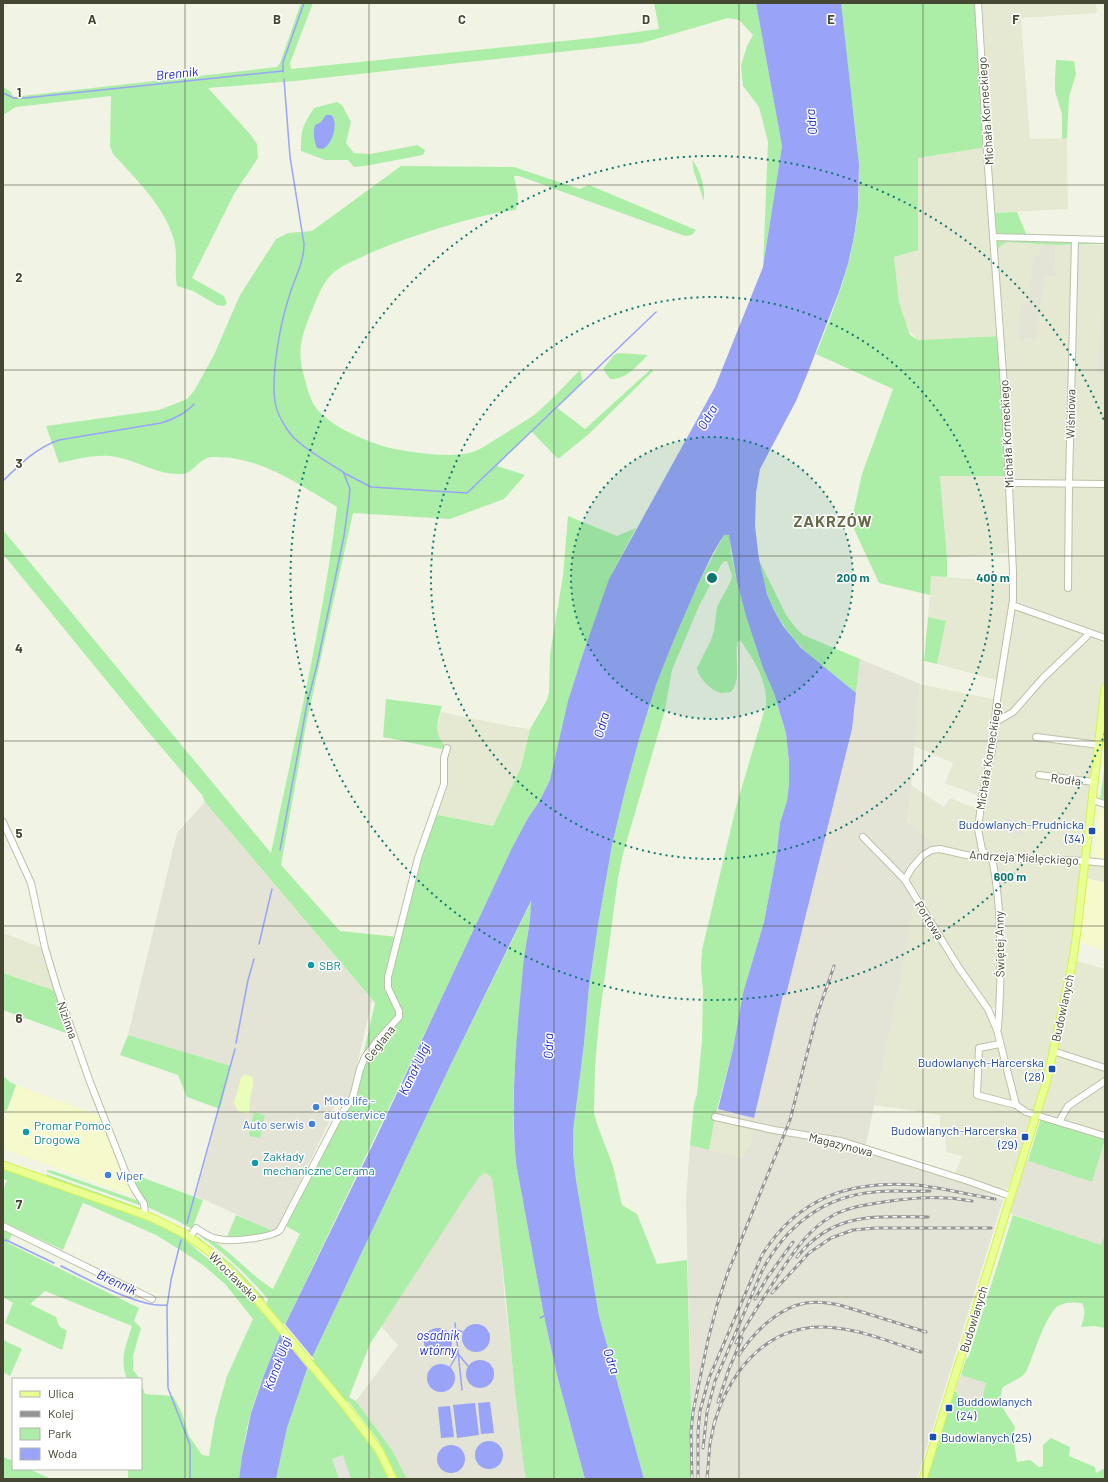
<svg xmlns="http://www.w3.org/2000/svg" width="1108" height="1482" font-family="Barlow,sans-serif">
<style>
.residential{fill:#e5e9d2;fill-rule:evenodd}
.commercial{fill:#f6f9cc}
.industrial{fill:#e3e3d6}
.green{fill:#aceea8}
.sand{fill:#ebfdbb}
.parking{fill:#e4e4dd}
.water{fill:#99a3f8}
.pier{fill:#f1f4e4}
.lines{fill:none;stroke-linecap:round;stroke-linejoin:round}
.stream{stroke:#99a3f8;stroke-width:1.5}
.minor-casing{stroke:#bcc1a6;stroke-width:8}
.major-casing{stroke:#d4f155;stroke-width:9}
.minor{stroke:#fff;stroke-width:6}
.major{stroke:#e9ff92;stroke-width:7}
.rail-casing{stroke:#959595;stroke-width:3}
.rail{stroke:#fff;stroke-width:1.5;stroke-dasharray:4.5;stroke-linecap:butt}
.grid{fill:none;stroke:#454733;stroke-width:1;stroke-opacity:0.55}
.ring{fill:none;stroke:#0f766e;stroke-width:2;stroke-dasharray:2 4}
.transit-dot{fill:#1a4fb4;stroke:#fff;stroke-width:1.5}
.culture-dot{fill:#0f9aa8;stroke:#fff;stroke-width:1.5}
.shop-dot{fill:#3f7fe0;stroke:#fff;stroke-width:1.5}
.labels{text-anchor:middle;dominant-baseline:central;stroke-width:3;stroke-linejoin:round;paint-order:stroke}
.street-label{font-size:12px;fill:#454733;stroke:#fff}
.transit-label{font-size:12px;fill:#164399;stroke:#fff;text-anchor:end}
.culture-label{font-size:12px;fill:#0d838f;stroke:#fff;text-anchor:start}
.shop-label{font-size:12px;fill:#366cbe;stroke:#fff;text-anchor:start}
.water-label{font-size:13px;font-style:italic;fill:#202ebf;stroke:#fff}
.district-label{font-size:16px;font-weight:bold;letter-spacing:1px;fill:#686b49;stroke:#fff}
.grid-label{font-size:13px;text-anchor:middle;font-weight:bold;fill:#454733;stroke:#fff;stroke-width:3;stroke-linejoin:round;paint-order:stroke}
.centre{fill:#0f766e;stroke:#fff;stroke-width:2}
.ring-label{font-size:12px;text-anchor:middle;font-weight:bold;fill:#0f766e;stroke:#fff;stroke-width:3;stroke-linejoin:round;paint-order:stroke}
</style>
<rect width="100%" height="100%" fill="#f1f4e4"/>
<g class="residential">
<path d="M978,3H1096L1097,13L1021,18L1030,139L1067,138L1068,209L992,213L1006,242L1043,244L1042,248L1040,249L1039,256L1033,255L1028,304L1020,303L1017,337H1022V340L1036,339L1045,275L1056,276L1055,245H1105V296L1096,374L1105,375V688L1086,860L1105,866V882L1084,878L1073,960L1105,969V1136L1038,1115L1049,1058L1034,1113L1008,1189L991,1190L952,1180L962,1156L946,1152L945,1138L940,1137V1115L874,1105L899,987L911,785L944,807L950,798L967,805L980,809L982,797L945,783L953,763L914,746L920,684L997,700L1000,681L937,664L946,621L928,617L931,576L1013,582L1012,553L947,558L940,476H1008L1000,336L919,340L909,331L899,302L894,257L918,249V157L987,147ZM998,1007L997,1029L988,1009Z"/>
<path d="M441,712L509,726L530,729L521,767L493,826L433,814L444,784L445,753L440,740L437,730Z"/>
<path d="M3,933L45,949L55,991L3,973Z"/>
<path d="M715,1117L756,1126L752,1140L744,1159L709,1150Z"/>
</g>
<g class="commercial">
<path d="M1099,807L1105,809V859L1094,857Z"/>
<path d="M1084,878L1105,883V951L1076,941Z"/>
<path d="M16,1085L104,1117L119,1160V1165L132,1191L130,1195L3,1149V1124Z"/>
</g>
<g class="industrial">
<path d="M1043,244L1055,245L1056,276H1045L1036,339L1021,340L1022,337H1017L1020,303L1028,304L1033,255L1039,256L1040,249L1042,248Z"/>
<path d="M1105,296V375L1096,374Z"/>
<path d="M860,659L920,684L908,822L940,849L923,855L905,880L915,896L899,987L865,1149L991,1190L1004,1198L982,1193L1003,1200L917,1479H693L686,1199L690,1145L743,1158L752,1140L755,1126L715,1117L718,1109L754,1117L783,995H786L852,729Z"/>
<path d="M205,802L372,1000L349,1100L337,1098L329,1122L278,1228L271,1230L196,1196L231,1066L128,1035L177,833Z"/>
<path d="M1105,1141V1234L1101,1246L1010,1213L1025,1160L1092,1182Z"/>
<path d="M485,1173L490,1176L492,1179L501,1249L504,1293L526,1479H407L392,1450L356,1401L398,1345L381,1326L468,1193L480,1175Z"/>
<path d="M961,1375L987,1383L980,1408L959,1401L956,1388Z"/>
</g>
<g class="green">
<path d="M301,3H313L290,63L291,69L592,38L659,29L654,3H756L782,146L763,267L768,142L759,107L743,86L741,65L747,46L753,35L739,20L728,18L642,43L295,81L208,88L250,134L257,144L258,158L234,194L192,278L224,296L227,303L224,306L217,305L193,291L177,286C174,270 178,255 174,240C165,207 135,178 113,154L110,146L111,96L16,107L3,115V87L11,92L13,97L277,67L280,63Z"/>
<path d="M841,3H978L987,147L918,158V250L894,257L899,302L910,335L919,340L1001,336L1009,476H940L947,558V577L931,576L930,595L879,583L854,529V510L862,474L893,389L816,354C835,307 854,259 858,209C860,185 859,160 856,136C852,91 842,48 841,3Z"/>
<path d="M1056,60L1074,61L1076,74L1069,97L1067,138L1062,139V114L1055,91V79Z"/>
<path d="M337,102L342,105L351,122L346,143L354,153L371,154L417,145L425,150L423,155L365,166L354,167L348,160H325L301,151C301,129 302,127 314,108Z"/>
<path d="M692,160C701,170 705,188 704,201L694,172Z"/>
<path d="M401,166L514,167L580,189L589,185L696,230L692,235L685,236L519,176H514L518,196L516,210C497,212 478,217 460,222C428,231 398,241 368,254C356,260 341,265 331,275C321,285 316,302 310,315C300,340 297,354 305,380C307,388 310,398 314,405C327,425 363,440 386,447C406,452 449,458 469,453C481,450 491,442 501,436C511,429 523,423 534,415C550,402 565,385 580,370L583,382L556,407L585,429L651,369L653,371L589,434L558,459L531,431L497,466L525,475L504,499L450,519L353,513L306,725L281,865L340,931L398,937L433,814L493,826L521,767L530,729L547,700L549,692L550,654L563,576L568,516L617,536L636,528L609,579L550,780L539,802L528,818L280,1335C270,1360 259,1386 251,1412C245,1434 242,1457 239,1479H128V1469H141V1382L145,1394L173,1396L182,1413L189,1436L202,1455L209,1456L215,1419L227,1376L253,1319L225,1284L203,1265L182,1251L156,1235L86,1204L83,1203L81,1207L63,1250L3,1222V1191L7,1180L3,1179V1169L144,1219L175,1233L184,1239L207,1258L215,1262L246,1293L263,1314L268,1299C247,1275 226,1254 200,1236C220,1238 252,1278 273,1289L300,1234L284,1225L350,1102L360,1069L375,1003L205,802L202,795L150,734L3,554V530L271,853C295,738 323,624 337,507C299,485 258,455 212,457C198,458 194,474 181,474C158,475 138,461 116,457C98,453 77,459 59,463L46,426L159,410L187,399L194,391L214,355L240,295L276,239L288,233L312,231Z"/>
<path d="M1017,212L1028,238L1105,240V244L1055,245L1006,242L994,251L992,213Z"/>
<path d="M619,353L648,355C638,365 626,380 610,379L603,369L614,355Z"/>
<path d="M727,534L730,537L731,553L737,582L746,616L763,668L774,693L786,733L789,762V783L787,801L780,823L776,858L764,922L743,993L733,1049L715,1117L709,1150L690,1145L694,1104L697,1094L702,1040L703,992L701,968L702,950L736,807L766,705C767,679 754,660 740,640L738,641C733,657 743,677 731,692C728,692 725,693 721,693C712,691 698,678 697,668L711,640L714,631L717,607L731,581L732,575L727,561H725L722,563L699,606L672,670L665,710L623,854L618,878L599,1021L595,1067L594,1112L597,1124L613,1166L622,1205L637,1214L657,1264L687,1260L693,1479H644L599,1316L576,1180L573,1153V1132L584,1044L589,987L598,925L612,845L625,791L640,736L656,685L673,642L698,584L724,535Z"/>
<path d="M759,560L786,615L795,627L803,635L860,659L856,693C819,665 785,640 768,595C763,584 762,571 759,560Z"/>
<path d="M928,617L946,621L937,664L924,661Z"/>
<path d="M386,699L442,706C437,724 433,733 447,748L446,750L383,737Z"/>
<path d="M1105,764V800L1100,799Z"/>
<path d="M532,900C526,943 522,986 518,1029C514,1074 511,1118 516,1163L544,1316L557,1375L585,1479H526C521,1450 519,1421 515,1391C508,1321 502,1250 492,1179L490,1176L485,1173L480,1176L468,1193L370,1344L349,1397L356,1401L392,1450L407,1479H398L386,1455L378,1440L348,1401L344,1409C361,1431 379,1453 390,1479H276L287,1428L308,1366L451,1064Z"/>
<path d="M3,973L55,991L74,1036L3,1010Z"/>
<path d="M128,1035L231,1066L220,1109L187,1097L178,1075L120,1055Z"/>
<path d="M3,1076L10,1082L16,1085L7,1110L3,1112Z"/>
<path d="M254,1112L265,1115L260,1138L250,1136L249,1133Z"/>
<path d="M1042,1120L1105,1140L1092,1182L1028,1161L1040,1121Z"/>
<path d="M47,1170L53,1171L136,1200L142,1204V1206L47,1172Z"/>
<path d="M125,1171L203,1200L192,1229L174,1219L147,1207Z"/>
<path d="M46,1174L143,1209L142,1210L46,1176Z"/>
<path d="M236,1215L271,1230L264,1235L227,1237Z"/>
<path d="M1013,1215L1101,1245L1105,1234V1328L1094,1326L1081,1327C1084,1319 1086,1311 1082,1303C1075,1302 1067,1302 1060,1305C1046,1311 1033,1358 1026,1372L1021,1377L1003,1387C996,1404 1006,1412 1015,1427L1013,1437L1017,1462L1030,1460L1039,1467L1043,1466V1445L1051,1438L1070,1447L1069,1456L1095,1467L1096,1473L1103,1469H1105V1479H923L951,1390L957,1392L959,1401L980,1408L986,1383L961,1375L966,1359L969,1356Z"/>
<path d="M3,1230L12,1234L8,1243L139,1308L134,1321L141,1328L133,1356V1370L140,1379H127C119,1358 126,1346 132,1326L45,1291L30,1304L56,1317L59,1326L67,1331L62,1350L5,1323L13,1303L3,1297Z"/>
<path d="M198,1237L234,1266L263,1297L265,1302L233,1267L197,1238Z"/>
<path d="M3,1340L22,1349L10,1376L3,1372Z"/>
<path d="M3,1457L13,1461V1469H29L51,1479H3Z"/>
</g>
<path class="sand" d="M245,1074L252,1077C256,1084 250,1092 250,1100C249,1105 250,1109 249,1114L238,1111L234,1103L241,1078Z"/>
<g class="parking">
<path d="M1005,817L1026,824L1020,836L1000,830Z"/>
<path d="M343,1455L351,1479H339L332,1459Z"/>
</g>
<g class="water">
<path d="M756,3H841L859,164L858,209L854,237L848,264L839,292L808,372L796,401L760,469L756,493L755,526L759,559L767,594L774,610L783,626L801,648L856,693L852,729L786,995H783L754,1118L718,1109L733,1049L743,993L764,922L776,858L780,823L787,801L789,783V762L786,733L774,693L763,668L746,616L737,582L729,535H724L713,553L698,584L673,642L656,685L640,736L625,791L612,845L598,925L589,987L584,1044L573,1132V1153L576,1180L599,1316L644,1479H585L557,1375L544,1316L516,1163C510,1098 517,1032 523,968C525,946 531,923 531,901L451,1064L308,1366L287,1428L276,1479H239L242,1456L251,1413L264,1375L280,1335L374,1142L512,848L528,818L539,802L550,780L568,701L583,654L609,579L715,387L763,267L782,146Z"/>
<path d="M326,115H331C339,122 333,144 323,149L317,148C314,140 313,133 315,125L321,122Z"/>
<circle cx="476" cy="1338" r="14"/>
<circle cx="438" cy="1342" r="14"/>
<circle cx="480" cy="1374" r="14"/>
<circle cx="441" cy="1378" r="14"/>
<path d="M490,1402L494,1433L481,1434L478,1403Z"/>
<path d="M475,1403L479,1435L457,1438L453,1405Z"/>
<path d="M450,1406L454,1437L441,1438L438,1407Z"/>
<circle cx="489" cy="1455" r="14"/>
<circle cx="451" cy="1459" r="14"/>
</g>
<path class="pier" d="M284,1323L314,1359L309,1370L279,1333Z"/>
<g class="lines">
<g class="stream">
<path d="M283,72V62L304,3"/>
<path d="M3,93L14,98H25L283,71"/>
<path d="M344,473L371,487L467,493L656,312"/>
<path d="M3,481C20,464 36,448 59,440L161,423C172,420 186,413 194,404"/>
<path d="M280,850L307,704L317,665L344,536L349,499L350,489L345,476L343,472C326,461 307,451 293,437C285,428 277,414 275,402C271,374 280,324 289,297C294,279 304,263 304,244L290,157L284,79"/>
<path d="M259,944L272,889"/>
<path d="M236,1043L248,980L254,959"/>
<path d="M187,1223L235,1049"/>
<path d="M181,1240L171,1280L167,1307L168,1388L190,1445V1479"/>
<path d="M3,1241L6,1240L54,1263"/>
<path d="M61,1266C86,1278 141,1309 167,1305"/>
<path d="M540,1318L544,1316"/>
<path d="M455,1323L462,1390"/>
<path d="M449,1334L455,1329L463,1332"/>
<path d="M459,1355L468,1366"/>
<path d="M450,1367L458,1353"/>
</g>
<g class="minor-casing">
<g id="minor">
<path d="M978,3L987,153L1005,401L1013,572V600L997,700L992,751L982,797L978,829L982,850L992,858"/>
<path d="M993,237L1105,240"/>
<path d="M1009,483L1105,484"/>
<path d="M1068,588L1069,483L1075,239"/>
<path d="M1012,605L1105,638"/>
<path d="M994,723L1013,712L1043,678L1087,636L1088,632"/>
<path d="M1036,737L1099,745"/>
<path d="M1039,775L1094,782"/>
<path d="M1092,800L1105,804"/>
<path d="M3,822L31,883L45,948L57,988L90,1082L125,1171L135,1190L144,1204L145,1214"/>
<path d="M863,837L905,880L959,968L988,1009L997,1030L1016,1105L1026,1112L1105,1136"/>
<path d="M992,858C1003,913 1002,972 998,1028"/>
<path d="M905,880L911,869L923,855L932,850L940,849L966,855L992,858L1086,861L1105,863"/>
<path d="M1000,1044L979,1048L977,1095L1016,1105"/>
<path d="M1053,1051L1105,1068"/>
<path d="M715,1117L774,1130L841,1141L968,1181L1010,1196"/>
<path d="M1059,1122L1068,1106L1105,1081"/>
<path d="M3,1226L152,1299"/>
<path d="M190,1237L196,1228C203,1233 210,1238 218,1239C230,1242 272,1238 280,1230L336,1122L353,1097L360,1069L365,1057L377,1041L399,1017V1011L388,988V977L418,858L444,784V758L447,748"/>
</g>
</g>
<g class="major-casing">
<g id="major">
<path d="M3,1165L153,1218L185,1234L210,1252L250,1291L346,1407L379,1450L393,1479"/>
<path d="M923,1479L1047,1080L1073,960L1077,931L1105,688"/>
</g>
</g>
<use href="#minor" class="minor"/>
<use href="#major" class="major"/>
<g class="rail-casing">
<g id="rail">
<path d="M797,1257C834,1211 875,1217 928,1217"/>
<path d="M772,1293L809,1253L831,1238L853,1230L876,1228H991"/>
<path d="M755,1299L767,1278L793,1242"/>
<path d="M736,1343C750,1318 765,1295 781,1271C795,1250 809,1229 832,1216C850,1206 871,1204 890,1201C919,1197 943,1196 972,1201"/>
<path d="M739,1355C754,1332 779,1307 806,1303C819,1301 831,1303 843,1306L926,1332"/>
<path d="M718,1402L729,1369L742,1338"/>
<path d="M714,1424C731,1367 771,1320 836,1328C865,1331 893,1343 921,1352"/>
<path d="M703,1448L707,1412L715,1381L762,1271C785,1227 823,1196 875,1192C893,1190 911,1192 930,1191"/>
<path d="M692,1479L691,1432L693,1412L708,1340L717,1305L728,1272L790,1120L817,1015L834,966"/>
<path d="M698,1479V1432L700,1411L709,1378L762,1255C798,1197 851,1180 917,1185C943,1188 969,1195 995,1199"/>
<path d="M707,1479L710,1443L715,1420"/>
</g>
</g>
<use href="#rail" class="rail"/>
</g>
<path class="grid" d="M185,3V1479M369,3V1479M554,3V1479M739,3V1479M923,3V1479M3,185H1105M3,370H1105M3,556H1105M3,741H1105M3,926H1105M3,1112H1105M3,1297H1105"/>
<circle cx="712" cy="578" r="141" fill="#0f766e" fill-opacity=".12"/>
<g class="ring">
<circle cx="712" cy="578" r="141"/>
<circle cx="712" cy="578" r="281"/>
<path d="M1105 733A422 422 0 1 1 1105 423"/>
</g>
<g class="transit-dot">
<rect x="1088" y="827" width="8" height="8" rx="2"/>
<rect x="1048" y="1065" width="8" height="8" rx="2"/>
<rect x="1021" y="1133" width="8" height="8" rx="2"/>
<rect x="945" y="1404" width="8" height="8" rx="2"/>
<rect x="929" y="1433" width="8" height="8" rx="2"/>
</g>
<g class="culture-dot">
<circle cx="311" cy="965" r="4"/>
<circle cx="26" cy="1132" r="4"/>
<circle cx="255" cy="1163" r="4"/>
</g>
<g class="shop-dot">
<circle cx="316" cy="1107" r="4"/>
<circle cx="312" cy="1124" r="4"/>
<circle cx="108" cy="1175" r="4"/>
</g>
<g class="labels">
<g class="street-label">
<text transform="translate(985 111) rotate(-94)">Michała Korneckiego</text>
<text transform="translate(1070 414) rotate(-89)">Wiśniowa</text>
<text transform="translate(1006 434) rotate(-93)">Michała Korneckiego</text>
<text transform="translate(988 756) rotate(-81)">Michała Korneckiego</text>
<text transform="translate(1066 779) rotate(7)">Rodła</text>
<text transform="translate(1024 857) rotate(3)">Andrzeja Mielęckiego</text>
<text transform="translate(930 920) rotate(58)">Portowa</text>
<text transform="translate(999 944) rotate(-91)">Świętej Anny</text>
<text transform="translate(1062 1008) rotate(-78)">Budowlanych</text>
<text transform="translate(68 1020) rotate(70)">Nizinna</text>
<text transform="translate(379 1043) rotate(-52)">Ceglana</text>
<text transform="translate(841 1144) rotate(14)">Magazynowa</text>
<text transform="translate(234 1276) rotate(45)">Wrocławska</text>
<text transform="translate(973 1319) rotate(-73)">Budowlanych</text>
</g>
<g class="transit-label">
<text x="1084" y="824">Budowlanych-Prudnicka<tspan x="1084" dy="14">(34)</tspan></text>
<text x="1044" y="1062">Budowlanych-Harcerska<tspan x="1044" dy="14">(28)</tspan></text>
<text x="1017" y="1130">Budowlanych-Harcerska<tspan x="1017" dy="14">(29)</tspan></text>
<text x="957" y="1401" text-anchor="start">Buddowlanych<tspan x="957" dy="14">(24)</tspan></text>
<text x="941" y="1437" text-anchor="start">Budowlanych (25)</text>
</g>
<g class="culture-label">
<text x="319" y="965">SBR</text>
<text x="34" y="1125">Promar Pomoc<tspan x="34" dy="14">Drogowa</tspan></text>
<text x="263" y="1156">Zakłady<tspan x="263" dy="14">mechaniczne Cerama</tspan></text>
</g>
<g class="shop-label">
<text x="324" y="1100">Moto life -<tspan x="324" dy="14">autoservice</tspan></text>
<text x="304" y="1124" text-anchor="end">Auto serwis</text>
<text x="116" y="1175">Viper</text>
</g>
<g class="water-label">
<text transform="translate(177 73) rotate(-6)">Brennik</text>
<text transform="translate(811 122) rotate(-96)">Odra</text>
<text transform="translate(707 417) rotate(-60)">Odra</text>
<text transform="translate(601 725) rotate(-74)">Odra</text>
<text transform="translate(548 1046) rotate(-89)">Odra</text>
<text transform="translate(414 1069) rotate(-64)">Kanał Ulgi</text>
<text transform="translate(117 1282) rotate(25)">Brennik</text>
<text x="438" y="1335">osadnik<tspan x="438" dy="15">wtórny</tspan></text>
<text transform="translate(612 1361) rotate(71)">Odra</text>
<text transform="translate(277 1363) rotate(-69)">Kanał Ulgi</text>
</g>
<g class="district-label">
<text x="833" y="520">ZAKRZÓW</text>
</g>
</g>
<g class="grid-label">
<text x="92" y="24">A</text>
<text x="277" y="24">B</text>
<text x="462" y="24">C</text>
<text x="646" y="24">D</text>
<text x="831" y="24">E</text>
<text x="1016" y="24">F</text>
<text x="19" y="97">1</text>
<text x="19" y="282">2</text>
<text x="19" y="468">3</text>
<text x="19" y="653">4</text>
<text x="19" y="838">5</text>
<text x="19" y="1023">6</text>
<text x="19" y="1209">7</text>
</g>
<circle cx="712" cy="578" r="6" class="centre"/>
<g class="ring-label">
<text x="853" y="582">200 m</text>
<text x="993" y="582">400 m</text>
<text x="1010" y="881">600 m</text>
</g>
<rect width="1108" height="1482" fill="none" stroke="#454733" stroke-width="8"/>
<rect x="12" y="1378" width="130" height="92" fill="#ffffff" stroke="#b5b5ad"/>
<rect x="20" y="1391" width="20" height="6" fill="#e9ff92" stroke="#b5b5ad"/>
<text x="48" y="1398" font-size="12" fill="#454733">Ulica</text>
<rect x="20" y="1411" width="20" height="6" fill="#959595" stroke="#b5b5ad"/>
<text x="48" y="1418" font-size="12" fill="#454733">Kolej</text>
<rect x="20" y="1428" width="20" height="12" fill="#aceea8" stroke="#b5b5ad"/>
<text x="48" y="1438" font-size="12" fill="#454733">Park</text>
<rect x="20" y="1448" width="20" height="12" fill="#99a3f8" stroke="#b5b5ad"/>
<text x="48" y="1458" font-size="12" fill="#454733">Woda</text>
</svg>
